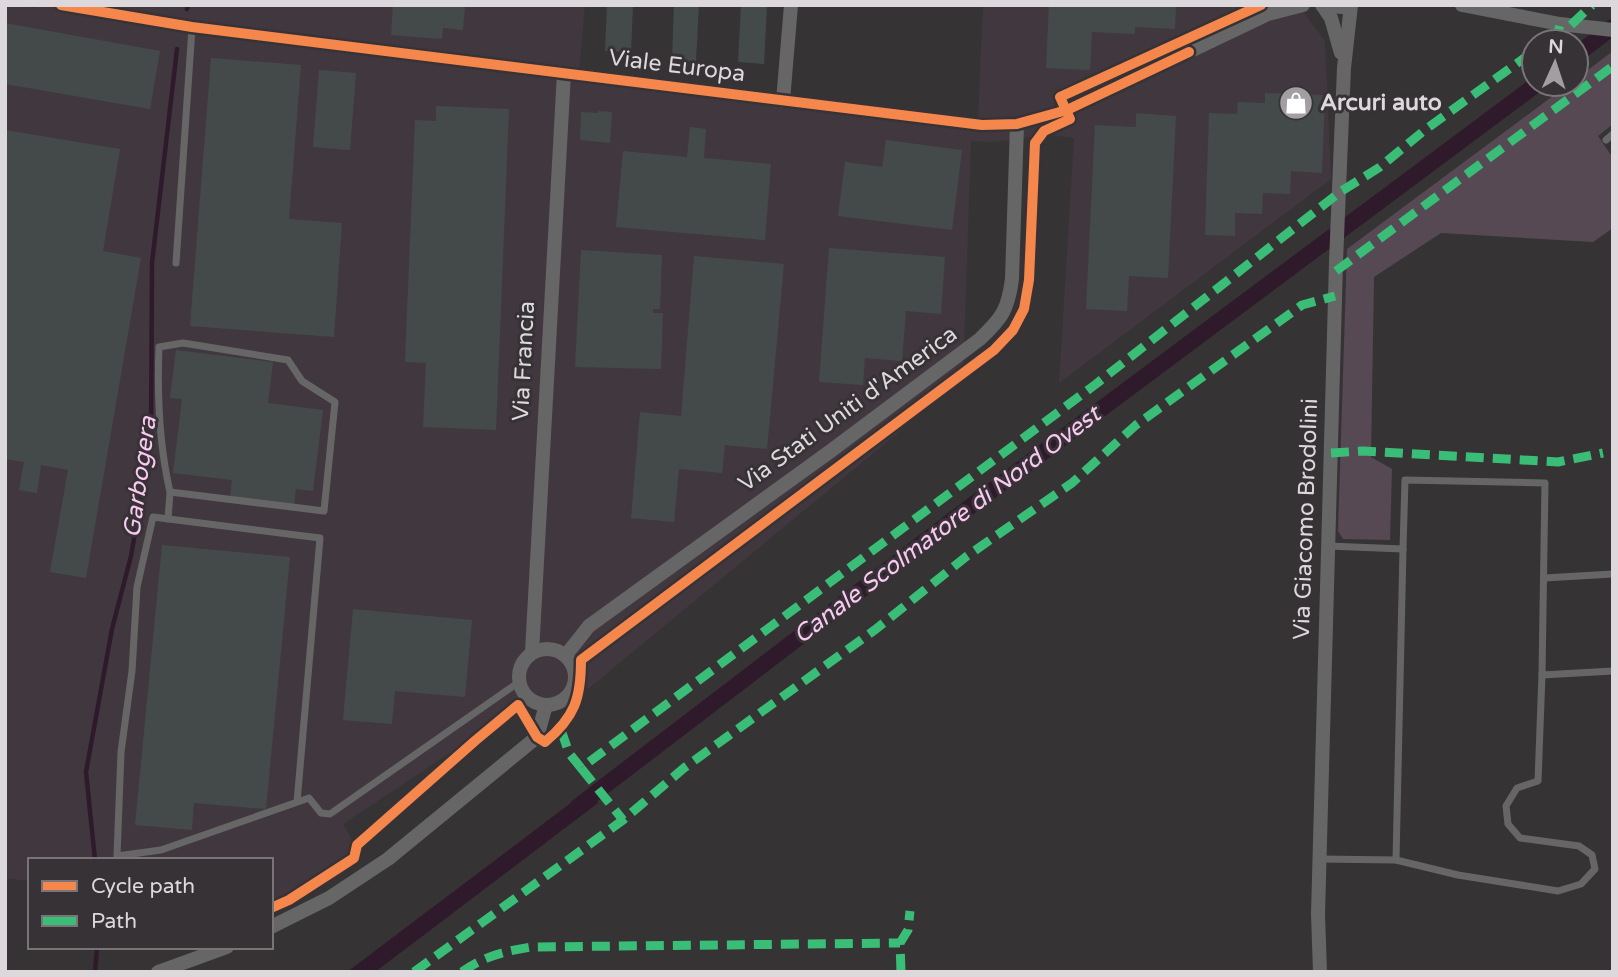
<svg xmlns="http://www.w3.org/2000/svg" width="1618" height="977" font-family="'Varela Round',sans-serif">
<style>
.built{fill:#41383f}
.green{fill:#564954}
.water{fill:#2e1a2b}
.lines{fill:none;stroke-linecap:round;stroke-linejoin:round}
.stream{stroke:#2e1a2b;stroke-width:4.5}
.canal{stroke:#2e1a2b;stroke-width:16}
.building{fill:#444a4a}
.lane{stroke:#676667;stroke-width:7}
.street{stroke:#676667;stroke-width:14}
.quiet{stroke:#3abd76;stroke-width:9;stroke-dasharray:18 9;stroke-linecap:butt}
.cycleway-casing{stroke:#373236;stroke-width:15}
.cycleway{stroke:#f5874c;stroke-width:10}
.labels{text-anchor:middle;dominant-baseline:central;stroke-width:6;stroke-linejoin:round;paint-order:stroke}
.street-label{font-size:23px;fill:#dcd8db;stroke:#373236}
.poi-label{font-size:23px;font-weight:bold;fill:#dcd8db;stroke:#373236;text-anchor:start}
.water-label{font-size:24px;font-style:italic;fill:#f9c9f1;stroke:#373236}
</style>
<rect width="100%" height="100%" fill="#363335"/>
<path class="built" d="M5,5L34,8L35,5H585L579,72L978,120L983,5H1298L1325,41L1331,179L1059,383L1074,138L1050,135L994,142L971,141L963,379L566,707L535,698L521,699L462,745L343,824L357,849L310,884L271,904V860H30V881L5,878Z"/>
<path class="green" d="M1613,51V124L1598,136L1613,158V228L1593,242L1441,233L1374,277L1371,457L1392,469L1390,540L1343,539L1338,531L1347,249L1569,84H1576V79Z"/>
<path class="water" d="M588,790L598,803L375,972H347Z"/>
<g class="lines">
<g class="stream">
<path d="M187,9L188,5"/>
<path d="M95,860L86,772L112,629L131,556L151,441L152,263L177,49"/>
<path d="M95,972L97,947"/>
</g>
<g class="canal">
<path d="M1576,55L1613,27"/>
<path d="M577,807L963,512L1537,84"/>
</g>
</g>
<g class="building">
<path d="M393,5H465L463,30L443,28L442,39L391,35Z"/>
<path d="M607,5H633L631,52L605,51Z"/>
<path d="M674,5H699L696,61L672,60Z"/>
<path d="M741,5H767L764,64L738,62Z"/>
<path d="M1049,5H1176L1175,29L1135,27V34L1092,32L1090,70L1046,68Z"/>
<path d="M5,23L160,51L150,109L5,84Z"/>
<path d="M211,58L301,65L289,219L342,223L334,337L190,326Z"/>
<path d="M319,70L356,73L350,150L313,147Z"/>
<path d="M1265,93L1325,95L1322,173L1291,171L1290,194L1263,193L1262,214L1235,213V236L1205,235L1209,113L1237,114L1238,102L1265,103Z"/>
<path d="M436,106L509,109L496,430L423,427L426,363L405,362L415,120L436,121Z"/>
<path d="M598,111L612,112L610,143L580,140L581,112L598,113Z"/>
<path d="M1136,113L1176,116L1168,278L1129,276L1127,311L1086,309L1095,125L1136,127Z"/>
<path d="M690,127L706,129L704,158L771,164L765,240L616,227L623,151L687,157Z"/>
<path d="M5,130L120,149L103,251L141,258L86,578L50,572L68,470L41,465L37,493L19,490L24,462L5,459Z"/>
<path d="M886,140L962,150L952,230L838,216L845,162L882,167Z"/>
<path d="M829,248L945,257L941,314L906,311L902,361L865,358L863,385L819,382Z"/>
<path d="M581,250L662,255L660,309H653V313H663L661,369L575,367Z"/>
<path d="M694,256L784,264L767,449L725,445L722,473L679,469L674,522L631,518L640,412L681,416Z"/>
<path d="M176,350L273,362L268,403L323,410L313,491L296,489L294,505L230,497L232,480L173,473L182,399L170,398Z"/>
<path d="M162,545L290,557L266,809L194,803L192,830L135,825Z"/>
<path d="M353,609L472,620L465,697L395,691L392,724L343,720Z"/>
</g>
<g class="lines">
<g class="lane">
<path d="M1606,140L1613,134"/>
<path d="M176,263L192,28"/>
<path d="M168,519L170,492L324,511L335,402L302,381L288,360L183,343L159,347C157,396 159,444 170,492"/>
<path d="M1328,546L1403,549L1405,480L1545,483L1542,675L1613,671"/>
<path d="M1544,578L1613,574"/>
<path d="M297,802L320,538L153,517L137,587L132,671L121,752L117,856L161,850L309,798L321,813L330,814L519,682"/>
<path d="M1320,859L1396,860L1458,875L1558,891L1581,884L1595,869L1592,855L1579,846L1520,838L1508,824L1506,806L1517,788L1538,781L1542,675"/>
<path d="M1396,860L1403,549"/>
</g>
<g class="street">
<path d="M61,5L192,27L982,125L1017,124L1067,110L1268,14L1303,5"/>
<path d="M1462,5L1560,24L1613,30"/>
<path d="M1323,6L1331,18L1341,53"/>
<path d="M783,101L791,5"/>
<circle cx="547" cy="677" r="28"/>
<path d="M532,652L564,73"/>
<path d="M566,655L589,626L832,450L980,339C1002,318 1008,310 1012,279L1017,124"/>
<path d="M271,927L329,898L388,859L537,737L546,705"/>
<path d="M158,972L227,947"/>
<path d="M1320,972L1318,914L1336,262L1344,68L1351,5L1342,7L1322,5"/>
</g>
<g class="quiet">
<path d="M1571,25L1592,5"/>
<path d="M1552,42L1558,33L1560,24"/>
<path d="M1336,271L1613,66"/>
<path d="M1331,453L1363,451L1558,462L1603,453"/>
<path d="M561,730L569,753L581,768L1096,384L1340,192L1380,167L1426,129L1534,51"/>
<path d="M581,768L623,820"/>
<path d="M414,972L623,820L684,768L876,629L967,556L1072,483L1136,425L1302,305L1335,296"/>
<path d="M462,972C484,956 506,951 531,947L900,943"/>
<path d="M901,972L900,943L908,930L910,911"/>
</g>
<g class="cycleway-casing">
<g id="cycleway">
<path d="M61,5L192,27L982,125L1017,124L1067,110L1189,52"/>
<path d="M271,908L289,900L354,858L357,845L476,740L518,705L537,737L545,742C575,717 581,698 581,660L994,350L1013,330L1024,309L1029,280L1035,143L1044,131L1070,119L1060,97L1261,5"/>
</g>
</g>
<use href="#cycleway" class="cycleway"/>
</g>
<defs>
<g id="shop-disc" transform="scale(1.75)"><circle r="9.5" fill="#a29ea1" stroke="#373236"/><path d="M-5-2.5h2.3a2.7 3.5 0 0 1 5.4 0H5L5.5 6h-11ZM-1.5-2.5h3a1.5 2.3 0 0 0-3 0Z" fill="#fff"/></g>
</defs>
<g fill-rule="evenodd">
<use href="#shop-disc" x="1296" y="103"/>
</g>
<g class="labels">
<g class="street-label">
<text transform="translate(677 66) rotate(7)">Viale Europa</text>
<text transform="translate(524 361) rotate(-87)">Via Francia</text>
<text transform="translate(848 409) rotate(-36)">Via Stati Uniti d'America</text>
<text transform="translate(1306 519) rotate(-88)">Via Giacomo Brodolini</text>
</g>
<g class="poi-label">
<text x="1320" y="103">Arcuri auto</text>
</g>
<g class="water-label">
<text transform="translate(140 477) rotate(-82)">Garbogera</text>
<text transform="translate(947 525) rotate(-37)">Canale Scolmatore di Nord Ovest</text>
</g>
</g>
<rect width="1618" height="977" fill="none" stroke="#dcd8db" stroke-width="14"/>
<rect x="28" y="858" width="245" height="91" fill="#373236" stroke="#797478" stroke-width="2"/>
<rect x="42" y="881" width="35" height="10" fill="#f5874c" stroke="#797478" stroke-width="2"/>
<text x="91" y="893" font-size="21" fill="#dcd8db">Cycle path</text>
<rect x="42" y="916" width="35" height="10" fill="#3abd76" stroke="#797478" stroke-width="2"/>
<text x="91" y="928" font-size="21" fill="#dcd8db">Path</text>
<g transform="translate(1555 63) rotate(3)"><circle r="33" fill="#373236" stroke="#797478" stroke-width="2"/>
<path d="M0-5L12 26L0 18L-12 26Z" fill="#a29ea1"/>
<text y="-10" font-size="19" font-weight="bold" text-anchor="middle" fill="#dcd8db">N</text>
</g>
</svg>
